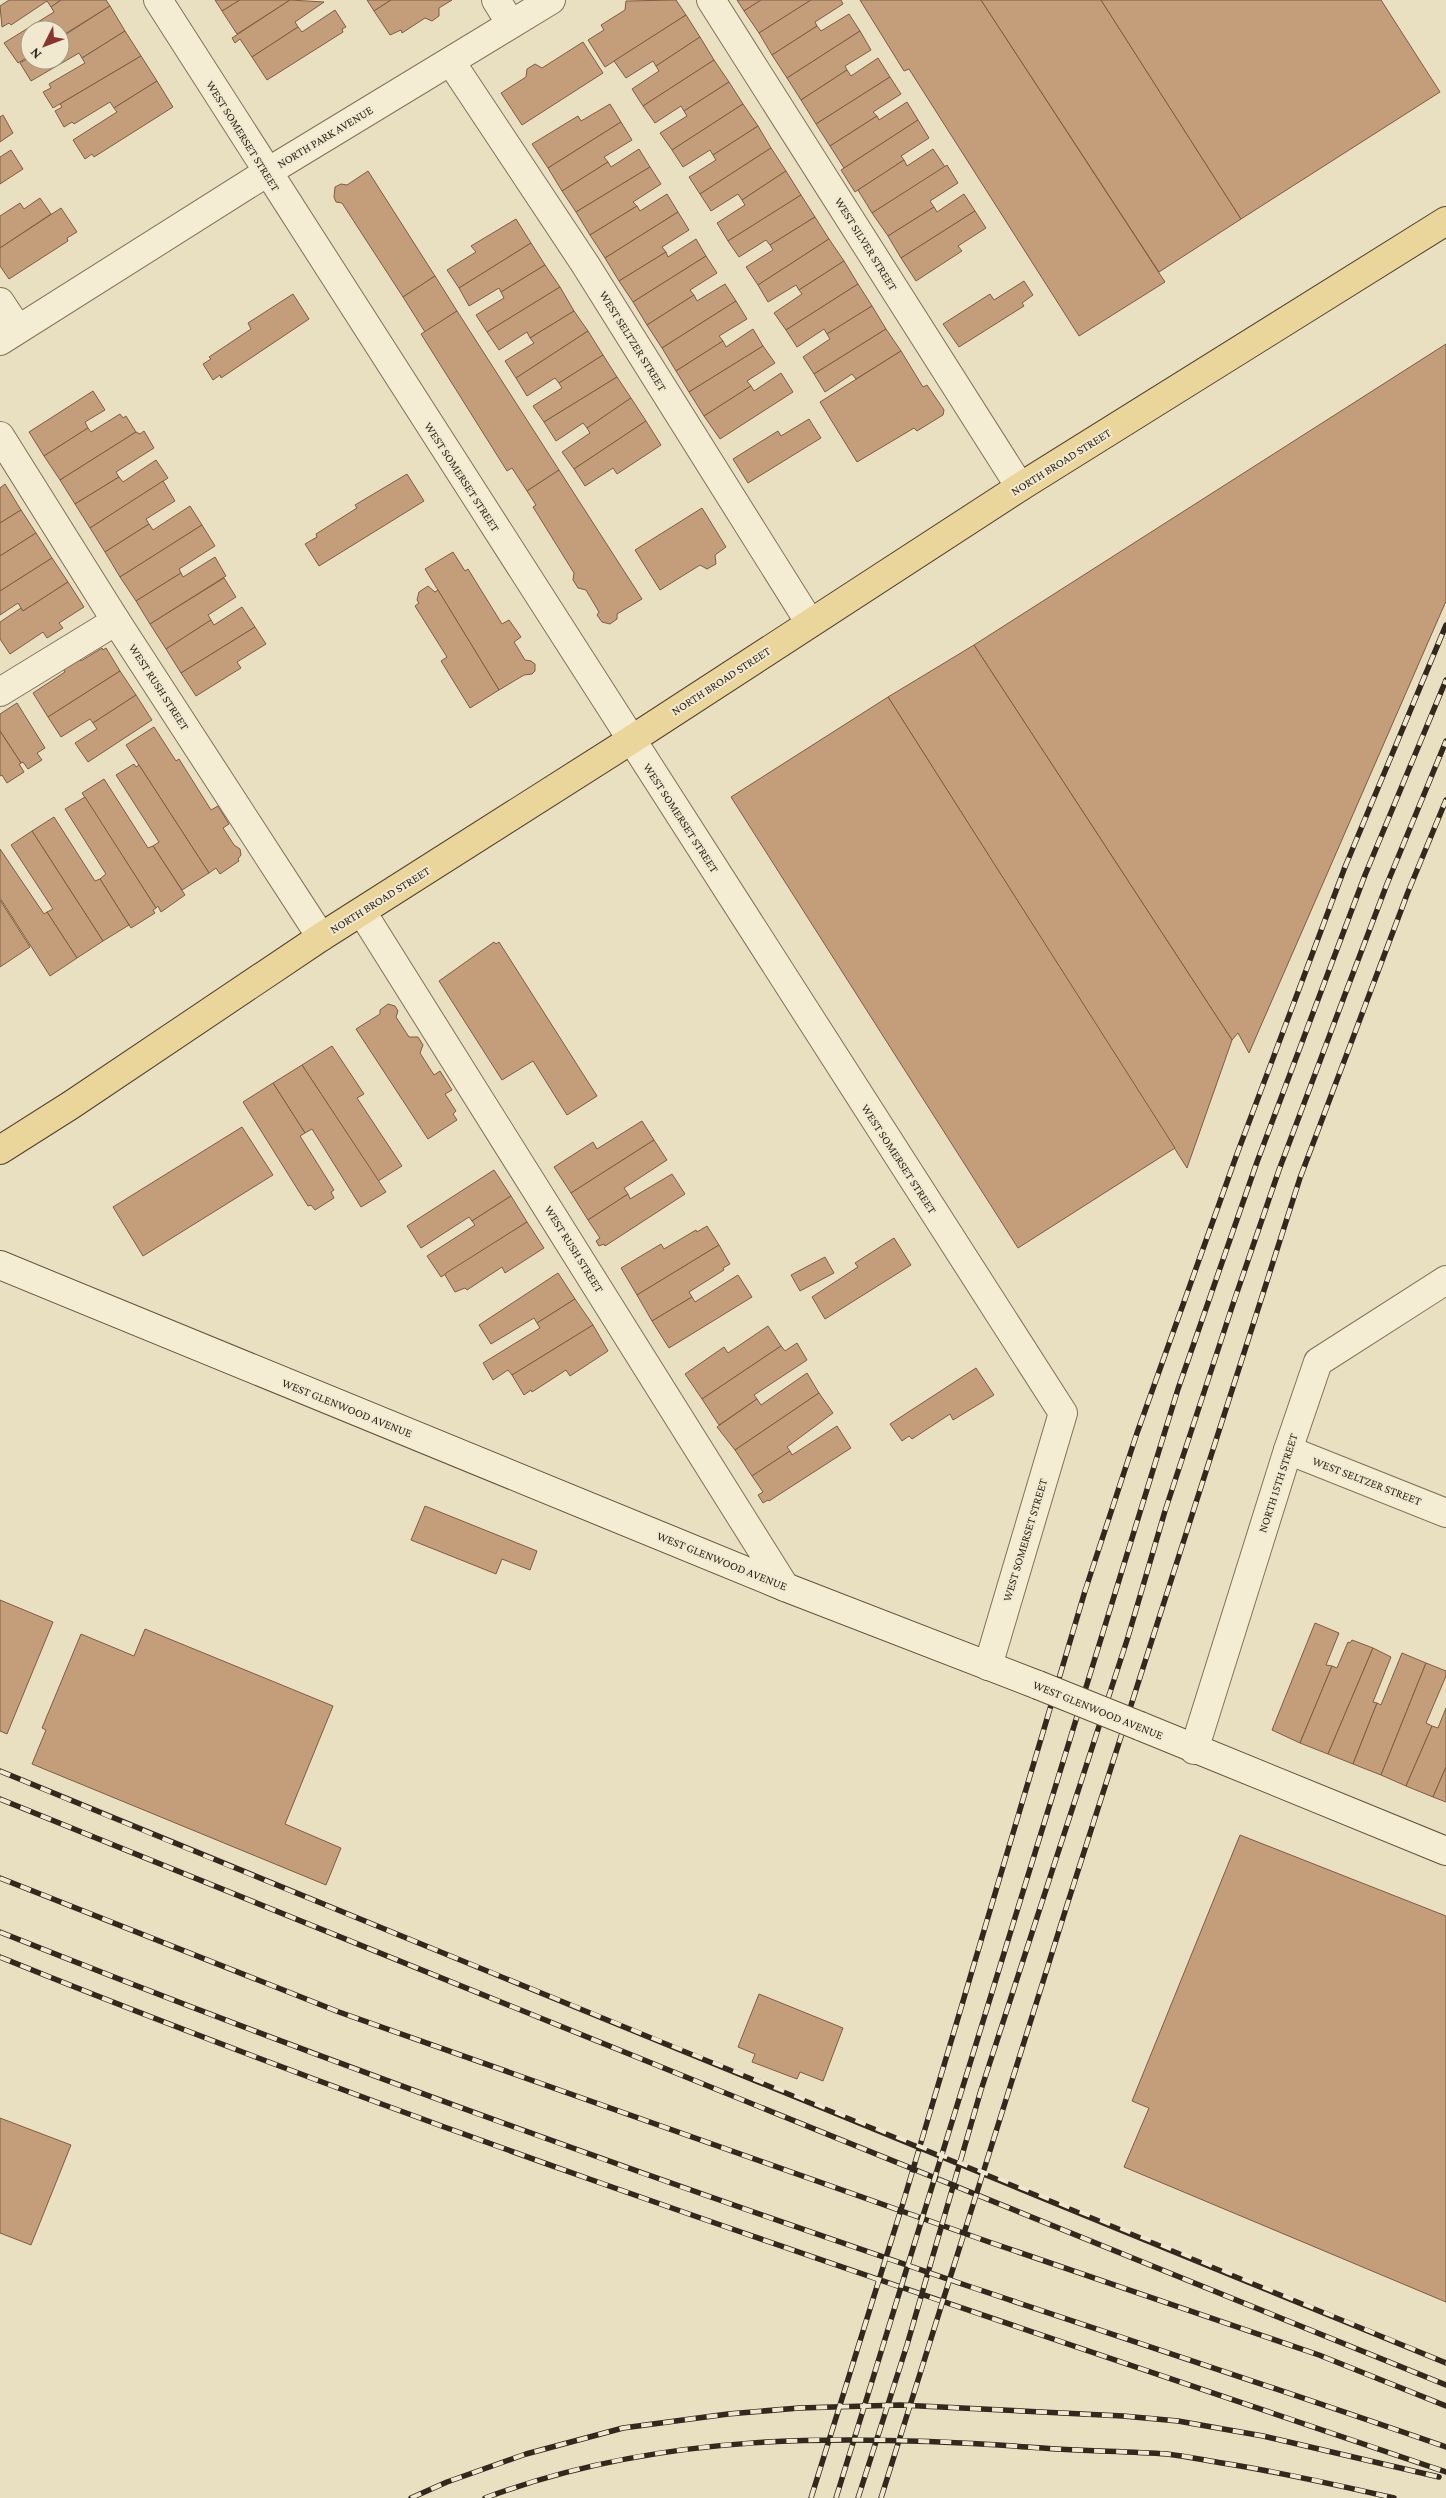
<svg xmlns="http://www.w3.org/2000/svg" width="1446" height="2498" font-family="'Crimson Pro',serif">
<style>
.building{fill:#c49d7a;stroke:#7e5d42}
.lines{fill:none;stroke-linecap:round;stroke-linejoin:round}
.minor-casing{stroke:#81715a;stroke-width:30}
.secondary-casing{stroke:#62523d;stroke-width:30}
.primary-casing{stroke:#4f3f2e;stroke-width:30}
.minor{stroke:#f5edd3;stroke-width:28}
.secondary{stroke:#f5edd3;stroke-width:28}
.primary{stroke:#ead69b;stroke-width:28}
.rail-casing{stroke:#32281d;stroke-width:5.5}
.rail{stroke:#f1e9cf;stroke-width:4;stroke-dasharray:11;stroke-linecap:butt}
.secondary-bridge-casing{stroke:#62523d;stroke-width:30;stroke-linecap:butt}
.secondary-bridge{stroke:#f5edd3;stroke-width:28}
.labels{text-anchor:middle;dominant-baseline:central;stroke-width:4;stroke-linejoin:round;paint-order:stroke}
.street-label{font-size:12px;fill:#32281d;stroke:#f1e9cf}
</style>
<rect width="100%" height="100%" fill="#e9dfc1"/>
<g class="building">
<path d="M9,0H61L51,7L47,1L11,25L9,23L2,27L0,6Z"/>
<path d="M61,0H106L110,6L60,37V30H30V56L18,63L4,43L54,12L51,7Z"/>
<path d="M215,0H240L222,11Z"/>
<path d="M240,0H290L237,34L222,11Z"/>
<path d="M290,0L324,2L295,22L298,27L252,57L240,39L235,43L232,38Z"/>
<path d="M367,0H391L374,11Z"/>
<path d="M391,0H452L439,8V16L432,21L425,18L402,33L401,30L390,35L374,11Z"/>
<path d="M676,0L686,15L605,67L588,40L604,30L601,25L625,10L626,1Z"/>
<path d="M737,0H761L744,11Z"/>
<path d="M761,0H811L759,33L744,11Z"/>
<path d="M811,0H841L843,4L815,22L817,26L772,55L759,33Z"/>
<path d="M860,0H981L1165,282L1079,336L909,69L904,71Z"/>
<path d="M981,0H1101L1241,219L1159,272Z"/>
<path d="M1101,0H1381L1440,92L1241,219Z"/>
<path d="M110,6L125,31L82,58L79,53L31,81L20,63L30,57V60H60V38Z"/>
<path d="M335,10L346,27L342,29L343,32L267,80L252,57L298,27L302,32Z"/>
<path d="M849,14L860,31L787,78L772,55L817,26L821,31Z"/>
<path d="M686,15L700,37L656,66L653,61L626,78L614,61Z"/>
<path d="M125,31L141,56L53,108L43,92L51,88L49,84L85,63L82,58Z"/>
<path d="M860,31L871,50L845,66L847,70L801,100L787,78Z"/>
<path d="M700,37L714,60L643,106L632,89L659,71L656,66Z"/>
<path d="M583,42L603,73L522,125L501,93L526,77L527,69L535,64L542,68Z"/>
<path d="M141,56L157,81L114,108L110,102L74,124L72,122L64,127L55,111L62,107L60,104Z"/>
<path d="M878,58L890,77L816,124L801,100L847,70L851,76Z"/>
<path d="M714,60L729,82L684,111L681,106L655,123L643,106Z"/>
<path d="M890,77L901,94L873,112L877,116L830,146L816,124Z"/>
<path d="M157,81L173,107L94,157L92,154L85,159L73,140L117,112L114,108Z"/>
<path d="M729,82L743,104L672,150L660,133L687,116L684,111Z"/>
<path d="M907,102L918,120L844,168L830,146L877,116L879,120Z"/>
<path d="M610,104L621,122L548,168L532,144L578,116L581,121Z"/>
<path d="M743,104L758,126L713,155L710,150L683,167L672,150Z"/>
<path d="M3,115L13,133L0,142V117Z"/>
<path d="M918,120L929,138L901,156L904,160L855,192L841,170Z"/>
<path d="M621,122L632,140L604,157L608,162L562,191L548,168Z"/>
<path d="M758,126L771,148L700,194L689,177L716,160L713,155Z"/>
<path d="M771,148L786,171L742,200L738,194L711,211L700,194Z"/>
<path d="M639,149L650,167L576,212L562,191L608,162L611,167Z"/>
<path d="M933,149L945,167L872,213L858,190L904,160L907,166Z"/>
<path d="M11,150L23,169L0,184V157Z"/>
<path d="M947,165L958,183L930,201L934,207L888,236L872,213Z"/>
<path d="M650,167L661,184L633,202L637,206L590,235L576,212Z"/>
<path d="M368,171L435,276L403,297L342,203L336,202L334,197L335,187L341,184L347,185Z"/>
<path d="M786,171L801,195L728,241L717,223L745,205L742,200Z"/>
<path d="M667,194L678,212L605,258L590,235L637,206L640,211Z"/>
<path d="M964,194L975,211L901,258L888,236L934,207L937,212Z"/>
<path d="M801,195L815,217L770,245L766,240L739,257L728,241Z"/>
<path d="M40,198L51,214L0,248V216L20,203L24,209Z"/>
<path d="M61,208L77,232L67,238L68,241L9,279L0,266V248Z"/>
<path d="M975,211L986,228L958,246L962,251L916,281L901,258Z"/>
<path d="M678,212L689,230L662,247L666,252L619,281L605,258Z"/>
<path d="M815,217L829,239L758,285L746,267L773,250L770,245Z"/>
<path d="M516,219L531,243L459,288L447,270L476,252L471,246Z"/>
<path d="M696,239L706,256L633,302L619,281L666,252L668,257Z"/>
<path d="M829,239L844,261L799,290L796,285L768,302L758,285Z"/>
<path d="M531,243L545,265L501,292L499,288L469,306L459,288Z"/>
<path d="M706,256L717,273L690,290L694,295L647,325L633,302Z"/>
<path d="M844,261L858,284L786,330L774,313L802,294L799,290Z"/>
<path d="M545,265L560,287L487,332L476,315L504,298L501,292Z"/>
<path d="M435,276L457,311L425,332L403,297Z"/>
<path d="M1024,281L1033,295L1022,303L1024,306L959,347L943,324L990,294L994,300Z"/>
<path d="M725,284L736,301L662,348L647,325L694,295L697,301Z"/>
<path d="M858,284L872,306L827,334L824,329L797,347L786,330Z"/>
<path d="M560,287L574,311L530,338L527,332L499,350L487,332Z"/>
<path d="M293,294L309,319L221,378L220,375L213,380L203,364L211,359L209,357L251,329L248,323Z"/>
<path d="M736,301L747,319L719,336L723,341L676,371L662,348Z"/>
<path d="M872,306L886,329L814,374L803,357L830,339L827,334Z"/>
<path d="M457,311L559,470L527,491L512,468L507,471L421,334Z"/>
<path d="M574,311L588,331L516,378L505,361L534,343L530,338Z"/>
<path d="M753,329L763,346L689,392L676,371L723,341L726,347Z"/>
<path d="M886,329L901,351L856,379L852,374L825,392L814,374Z"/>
<path d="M588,331L603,355L559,383L555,378L527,396L516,378Z"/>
<path d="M1446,344V601L1249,1053L1238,1033L1232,1040L974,645Z"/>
<path d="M763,346L775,363L747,381L751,386L704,416L689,392Z"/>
<path d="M901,351L923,387L927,385L944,410L943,415L917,431L914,428L857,462L820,402Z"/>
<path d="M603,355L617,377L544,422L533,406L562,388L559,383Z"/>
<path d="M781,373L793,392L720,439L704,416L751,386L754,391Z"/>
<path d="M617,377L631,398L587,428L583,423L556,441L544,422Z"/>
<path d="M93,391L105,410L85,422L88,428L44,456L29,432Z"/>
<path d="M631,398L646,421L574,469L562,452L590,433L587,428Z"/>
<path d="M120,414L123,418L126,416L136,432L60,480L44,456L88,428L91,432Z"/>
<path d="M809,419L821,438L748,483L733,459L778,431L781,436Z"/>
<path d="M646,421L661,445L617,474L613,468L585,486L574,469Z"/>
<path d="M144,431L154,448L116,472L119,477L75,504L60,480L136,432L140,434Z"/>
<path d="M156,460L168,478L90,528L75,504L119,477L123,482Z"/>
<path d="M559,470L642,599L617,614V619L610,624L602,622L597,615L599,612L586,590L578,588L573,580L574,573L533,507L536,505L527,491Z"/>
<path d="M407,474L424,501L319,566L305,544L317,537L316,534L357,508L355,505Z"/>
<path d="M163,481L175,501L146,519L149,524L105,552L90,528Z"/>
<path d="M5,484L21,510L0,523V488Z"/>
<path d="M190,506L202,525L120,577L105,552L149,524L153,530Z"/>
<path d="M702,508L726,547L715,555L716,564L707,569L700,565L660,590L635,550Z"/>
<path d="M21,510L36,533L0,556V523Z"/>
<path d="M202,525L215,546L179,569L181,573L136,601L120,577Z"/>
<path d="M36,533L52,558L0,591V556Z"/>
<path d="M453,552L465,571L468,569L502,624L509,620L521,637L514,642L525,660L531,661L535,664V671L532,674L524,675L499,690L425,569Z"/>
<path d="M215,557L226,576L150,624L136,601L181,573L183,577Z"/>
<path d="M52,558L68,582L23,611L18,603L0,615V591Z"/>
<path d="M224,578L236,597L208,615L211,620L166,649L150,624Z"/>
<path d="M68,582L84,607L59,623L63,628L47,638L43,632L10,654L0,639V622L21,608L23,611Z"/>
<path d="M428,586L435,592L438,590L499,690L470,708L441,661L447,657L415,606L419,603L417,600L419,592Z"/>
<path d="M242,607L255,627L181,673L166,649L211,620L214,625Z"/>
<path d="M255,627L266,644L237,662L241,668L196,696L181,673Z"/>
<path d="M974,645L1232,1040L1187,1168L888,697Z"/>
<path d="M102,648L103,650L106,648L120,671L48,717L33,693L65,672L61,666L77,656L81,661Z"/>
<path d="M120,671L136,695L93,723L90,719L61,737L48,717Z"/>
<path d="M136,695L152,720L88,762L75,743L97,729L93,723Z"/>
<path d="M888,697L1175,1148L1018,1248L731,797Z"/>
<path d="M17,703L45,748L37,753L42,760L28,769L23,762L21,763L0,731V714Z"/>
<path d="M154,727L176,761L179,759L211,810L218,806L229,824L223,828L234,845L240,849L241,855L238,859L239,861L220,874L216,868L209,873L126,745Z"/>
<path d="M0,731L21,763L19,764L24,772L7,783L2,775L0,776Z"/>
<path d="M134,764L136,767L139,765L209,873L182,890L153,846L159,842L116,775Z"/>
<path d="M104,779L148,848L153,846L185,895L161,912L158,906L156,908L82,793Z"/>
<path d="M85,797L156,908L153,910L155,913L131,928L100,879L106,874L65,809Z"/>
<path d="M54,817L95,881L100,879L129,925L103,941L32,831Z"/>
<path d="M32,831L103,941L77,958L47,912L53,909L11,845Z"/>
<path d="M0,849L44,914L47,912L77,958L50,976L0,898Z"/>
<path d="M0,900L30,947L0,967Z"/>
<path d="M494,942L496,944L499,942L597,1096L567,1115L533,1061L502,1080L439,981Z"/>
<path d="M388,1004L395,1006L398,1011L396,1017L409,1037H418L423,1045L420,1053L434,1075L440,1071L452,1090L445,1094L456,1111L453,1114L457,1120L428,1139L356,1029L380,1014V1010Z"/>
<path d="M332,1046L364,1094L357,1098L402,1166L378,1181L302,1065Z"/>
<path d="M302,1065L386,1192L361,1207L312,1129L305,1133L273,1083Z"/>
<path d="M273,1083L305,1133L300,1136L334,1190L331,1192L334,1198L315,1210L311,1205L308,1206L243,1102Z"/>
<path d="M642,1121L654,1140L571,1193L554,1167L593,1142L597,1149Z"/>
<path d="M242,1127L273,1175L143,1256L113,1207Z"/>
<path d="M654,1140L667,1160L624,1188L628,1194L588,1220L571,1193Z"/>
<path d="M494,1170L511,1196L472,1221L469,1217L421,1248L407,1226Z"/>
<path d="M672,1174L685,1194L605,1246L604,1244L599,1246L596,1241L600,1238L588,1220L628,1194L630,1199Z"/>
<path d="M511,1196L527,1222L441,1277L427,1256L475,1225L472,1221Z"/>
<path d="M527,1222L544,1248L505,1273L502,1267L467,1290L465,1288L455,1292L445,1275L446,1273Z"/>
<path d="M707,1226L719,1245L637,1295L621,1268L661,1244L664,1249L696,1230L697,1232Z"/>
<path d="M894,1238L911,1265L825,1319L812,1297L858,1267L855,1263Z"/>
<path d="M719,1245L730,1264L723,1268L724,1270L689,1292L692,1297L652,1321L637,1295Z"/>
<path d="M825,1257L834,1273L800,1291L791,1275Z"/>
<path d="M558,1273L575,1299L537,1323L534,1318L491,1344L479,1325Z"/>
<path d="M738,1275L752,1297L669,1348L652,1321L692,1297L695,1302Z"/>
<path d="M575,1299L593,1325L512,1375L508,1370L493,1380L483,1363L540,1328L537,1323Z"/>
<path d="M593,1325L608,1351L570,1376L566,1370L532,1392L531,1390L524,1395L512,1375Z"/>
<path d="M768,1326L781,1346L702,1399L685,1374L724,1347L728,1353Z"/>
<path d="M797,1343L807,1360L754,1395L757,1399L719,1425L702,1399L781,1346L785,1351Z"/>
<path d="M976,1368L994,1395L953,1420L950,1414L912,1439L909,1436L902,1441L890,1424Z"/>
<path d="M807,1373L819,1393L735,1450L717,1427L757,1399L761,1405Z"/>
<path d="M819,1393L833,1413L787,1447L790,1451L752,1476L735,1450Z"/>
<path d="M837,1426L851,1448L769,1501L768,1500L763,1503L758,1495L763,1492L752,1476L790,1451L792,1455Z"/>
<path d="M425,1506L537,1551L530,1570L502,1559L496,1574L411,1540Z"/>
<path d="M0,1600L53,1622L7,1734L0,1731Z"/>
<path d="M1315,1623L1339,1633L1326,1665L1332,1666L1300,1743L1272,1730Z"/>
<path d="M145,1629L333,1706L285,1824L341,1848L326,1885L32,1764L46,1730L42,1728L81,1634L134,1656Z"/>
<path d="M1352,1640L1373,1648L1328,1754L1300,1743L1332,1666L1337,1668L1348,1642L1350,1643Z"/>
<path d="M1373,1648L1391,1657L1373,1702L1377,1703L1353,1764L1328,1754Z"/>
<path d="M1402,1653L1426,1663L1381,1775L1353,1764L1377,1703L1381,1705Z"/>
<path d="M1426,1663L1446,1671V1676L1426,1723L1432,1726L1406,1786L1381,1775Z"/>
<path d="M1446,1708V1767L1433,1797L1406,1786L1432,1726L1438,1728Z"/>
<path d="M1446,1767V1802L1433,1797Z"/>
<path d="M1240,1835L1446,1916V2302L1124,2167L1149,2108L1132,2101Z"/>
<path d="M759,1994L843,2028L823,2081L800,2072L797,2079L752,2062L755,2054L738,2047Z"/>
<path d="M0,2118L71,2145L31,2245L0,2233Z"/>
</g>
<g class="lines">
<g class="minor-casing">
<g id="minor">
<path d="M158,0L1063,1413L988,1666"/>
<path d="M496,0L511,24"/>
<path d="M711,0L1020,487"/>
<path d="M451,62L585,264L810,623"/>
<path d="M0,302L18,329"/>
<path d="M0,341L266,173L551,0"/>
<path d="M0,436L116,621L321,937"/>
<path d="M0,692L116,621"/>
<path d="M362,912L785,1587"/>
<path d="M1288,1450L1446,1513"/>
<path d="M1194,1750L1288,1450L1318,1362L1446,1280"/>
</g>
</g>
<g class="secondary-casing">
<g id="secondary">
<path d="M0,1265L785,1587L1038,1685"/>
<path d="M1140,1726L1446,1851"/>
</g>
</g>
<g class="primary-casing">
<path id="primary" d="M0,1150L71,1105L321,937L631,740L1020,487L1446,221"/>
</g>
<use href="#minor" class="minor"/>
<use href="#secondary" class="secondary"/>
<use href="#primary" class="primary"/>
<g class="rail-casing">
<g id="rail">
<path d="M0,1771C481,1971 966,2162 1446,2363"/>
<path d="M0,1799L1446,2385"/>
<path d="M0,1878L339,2012L989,2242L1319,2355L1446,2406"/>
<path d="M0,1932C320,2060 645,2176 971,2287C1129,2340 1288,2392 1446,2447"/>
<path d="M0,1957C474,2149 962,2307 1446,2472"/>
<path d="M411,2498L447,2482L526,2454L623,2428L728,2414L799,2408L900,2405L1123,2416L1178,2421L1263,2436L1439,2477"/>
<path d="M485,2498C661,2432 844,2434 1028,2447C1075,2451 1121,2451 1167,2454C1185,2456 1204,2460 1222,2463C1280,2472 1337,2485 1394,2498"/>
<path d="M811,2498L903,2203L1085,1591L1137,1433L1237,1154L1345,867L1446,625"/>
<path d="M836,2498L1178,1389L1257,1162L1322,989L1365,875L1446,680"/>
<path d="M858,2498L907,2345L981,2090L1128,1637L1165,1511L1232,1307L1279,1170L1344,997L1387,884L1446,741"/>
<path d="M881,2498L1068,1902L1300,1178L1408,892L1446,800"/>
</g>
</g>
<use href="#rail" class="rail"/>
<g class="secondary-bridge-casing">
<path id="secondary-bridge" d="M1038,1685L1140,1726"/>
</g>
<use href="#secondary-bridge" class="secondary-bridge"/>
</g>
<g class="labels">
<g class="street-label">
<text transform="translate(243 136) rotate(58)">WEST SOMERSET STREET</text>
<text transform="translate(325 137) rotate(-31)">NORTH PARK AVENUE</text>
<text transform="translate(866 244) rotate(58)">WEST SILVER STREET</text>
<text transform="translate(633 341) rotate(58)">WEST SELTZER STREET</text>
<text transform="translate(1061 462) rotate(-32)">NORTH BROAD STREET</text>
<text transform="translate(462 477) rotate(57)">WEST SOMERSET STREET</text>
<text transform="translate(721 681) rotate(-33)">NORTH BROAD STREET</text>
<text transform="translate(159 687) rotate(57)">WEST RUSH STREET</text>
<text transform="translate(681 818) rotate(57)">WEST SOMERSET STREET</text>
<text transform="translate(380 900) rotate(-32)">NORTH BROAD STREET</text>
<text transform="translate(899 1159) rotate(57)">WEST SOMERSET STREET</text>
<text transform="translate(574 1249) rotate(58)">WEST RUSH STREET</text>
<text transform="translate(347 1408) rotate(22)">WEST GLENWOOD AVENUE</text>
<text transform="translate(1367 1481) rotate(21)">WEST SELTZER STREET</text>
<text transform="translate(1278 1483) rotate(-72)">NORTH 15TH STREET</text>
<text transform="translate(1025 1540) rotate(-73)">WEST SOMERSET STREET</text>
<text transform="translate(722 1561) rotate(22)">WEST GLENWOOD AVENUE</text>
<text transform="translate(1098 1710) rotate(22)">WEST GLENWOOD AVENUE</text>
</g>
</g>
<g transform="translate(45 45) rotate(228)"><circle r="24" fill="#f1e9cf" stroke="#a59c88"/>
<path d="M0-4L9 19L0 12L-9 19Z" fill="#8a3430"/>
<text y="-8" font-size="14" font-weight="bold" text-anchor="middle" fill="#32281d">N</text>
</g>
</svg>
